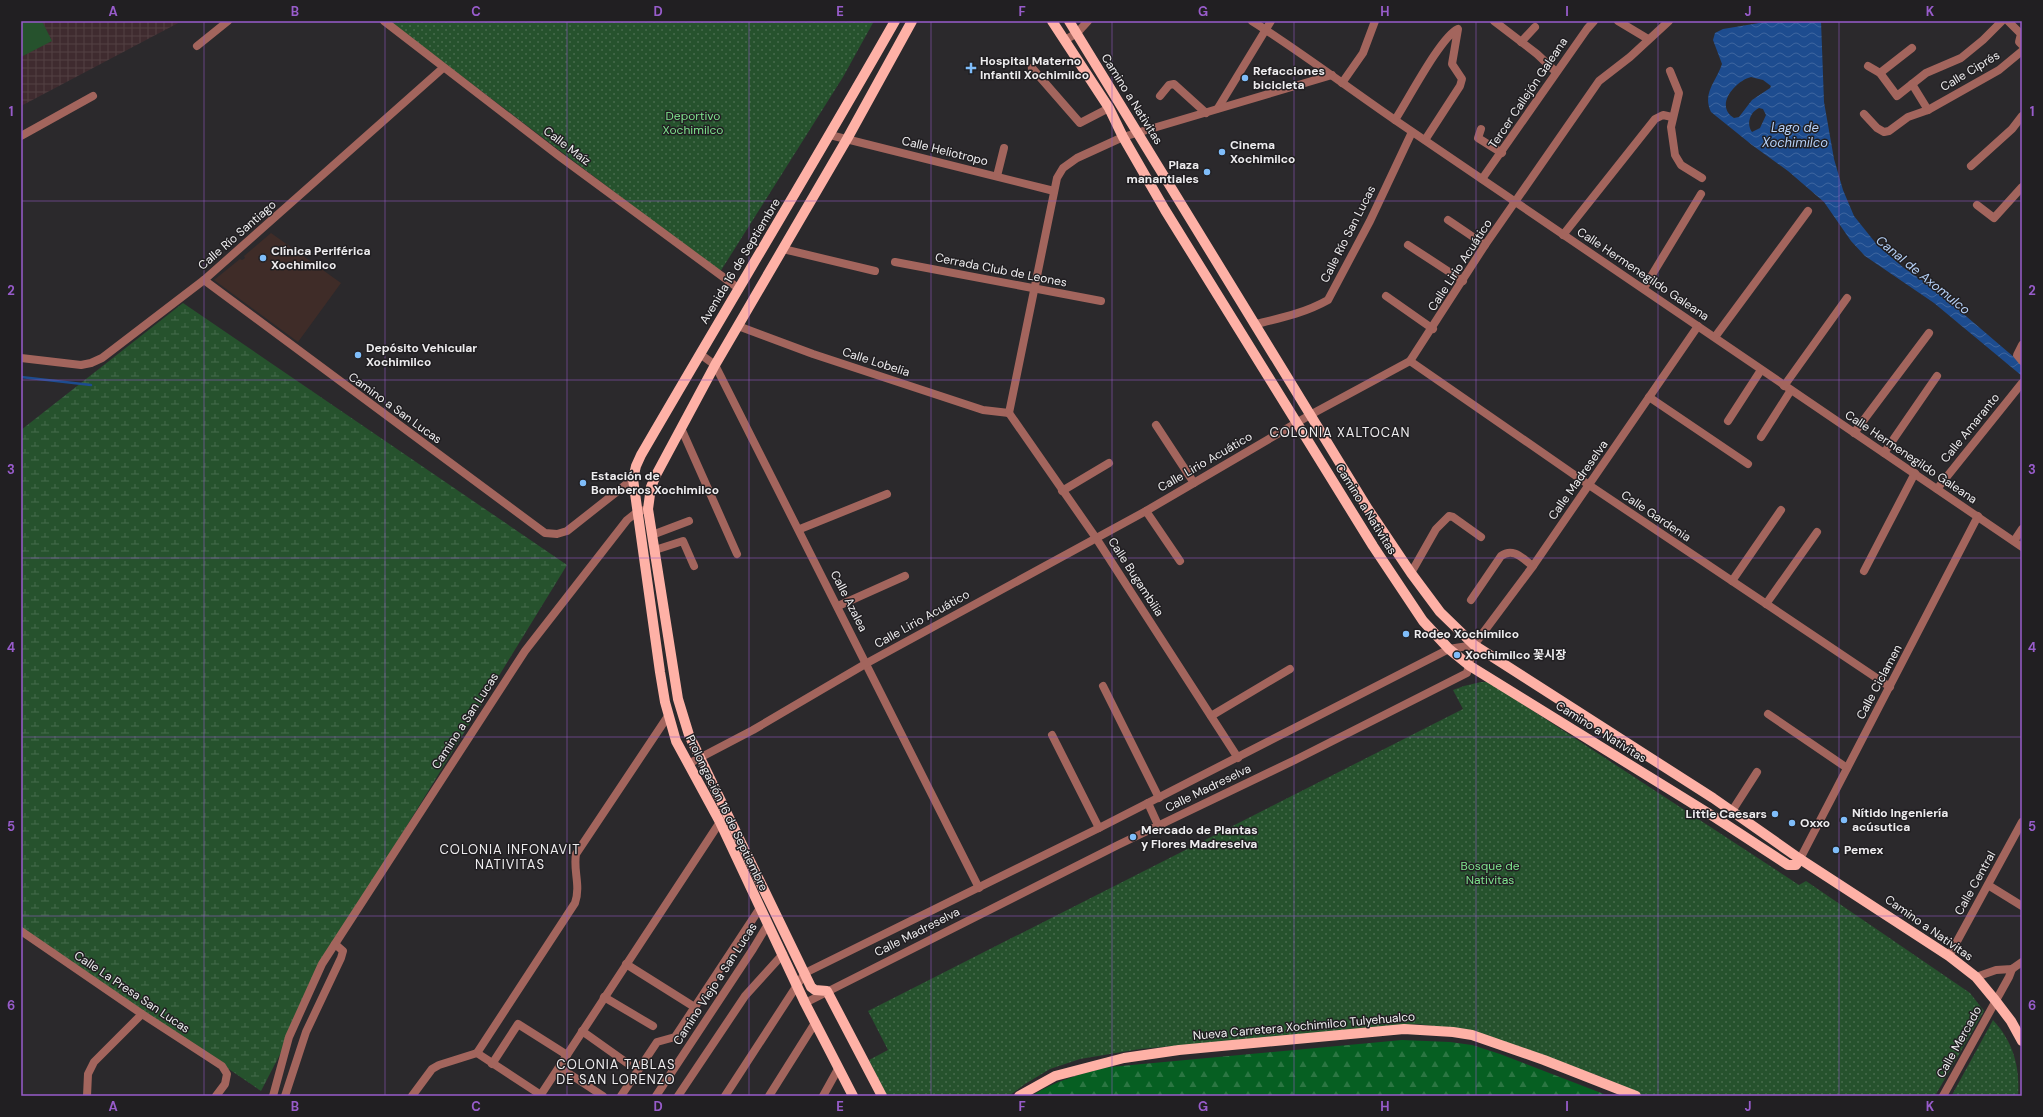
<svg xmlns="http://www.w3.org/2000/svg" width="2043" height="1117" font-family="'DM Sans','Noto Sans KR',sans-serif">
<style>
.industrial{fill:url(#industrial-grid)}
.education{fill:#3f2c28}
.green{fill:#26522d}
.forest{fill:url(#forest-firs)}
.wetland{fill:url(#wetland-marsh)}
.park{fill:url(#park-dots)}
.water{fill:url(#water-waves);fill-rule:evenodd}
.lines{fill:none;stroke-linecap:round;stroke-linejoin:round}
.stream{stroke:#1d4c8f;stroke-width:2.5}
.minor{stroke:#a3655d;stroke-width:8}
.major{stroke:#feb1a6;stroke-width:10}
.grid{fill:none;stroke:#985ccb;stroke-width:1;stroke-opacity:0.55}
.poi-dot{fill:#7fbdfa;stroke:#211f22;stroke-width:1.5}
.labels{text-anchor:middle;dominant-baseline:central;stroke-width:3;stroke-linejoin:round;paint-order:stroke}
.poi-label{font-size:12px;font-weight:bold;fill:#eeedef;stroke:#211f22;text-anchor:start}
.street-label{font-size:12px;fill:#eeedef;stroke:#211f22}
.park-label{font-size:12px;fill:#7fe38e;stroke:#211f22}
.water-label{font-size:13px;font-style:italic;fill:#b6d1f7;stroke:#211f22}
.neighbourhood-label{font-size:13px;letter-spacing:1px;fill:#eeedef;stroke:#211f22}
.neatline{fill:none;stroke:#985ccb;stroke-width:1.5}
.grid-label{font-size:13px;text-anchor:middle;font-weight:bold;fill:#985ccb}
</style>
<defs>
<pattern id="industrial-grid" width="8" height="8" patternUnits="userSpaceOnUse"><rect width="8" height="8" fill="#3f2b2f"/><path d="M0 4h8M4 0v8" fill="none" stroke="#524043"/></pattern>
<pattern id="forest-firs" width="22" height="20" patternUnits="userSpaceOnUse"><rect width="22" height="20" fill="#065f22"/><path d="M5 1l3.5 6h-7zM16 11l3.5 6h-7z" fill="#2b7642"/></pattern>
<pattern id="wetland-marsh" width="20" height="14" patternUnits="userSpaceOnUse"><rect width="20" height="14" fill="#26522d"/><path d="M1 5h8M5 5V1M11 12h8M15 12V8" fill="none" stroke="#466b4c"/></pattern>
<pattern id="park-dots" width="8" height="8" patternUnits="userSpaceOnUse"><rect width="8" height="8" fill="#26522d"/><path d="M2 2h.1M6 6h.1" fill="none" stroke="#466b4c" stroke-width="1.8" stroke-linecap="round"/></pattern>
<pattern id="water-waves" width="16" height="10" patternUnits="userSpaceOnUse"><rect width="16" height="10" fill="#1d4c8f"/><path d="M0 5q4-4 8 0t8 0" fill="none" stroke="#3e669f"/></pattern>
</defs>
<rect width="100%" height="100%" fill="#2b292c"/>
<path class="industrial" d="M21,21H182L21,106Z"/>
<path class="education" d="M271,233L341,283L298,342L214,280L240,259L242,260L245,258L244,256Z"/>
<path class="green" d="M21,21H42L52,41L21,57Z"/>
<path class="forest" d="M1402,1040L1450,1042L1472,1045L1500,1054L1609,1096H1031C1055,1081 1082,1073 1110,1067Z"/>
<path class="wetland" d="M183,303L567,565L322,964L289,1037L261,1091L21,928V430Z"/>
<g class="park">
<path d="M389,21H874L843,77L720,272Z"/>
<path d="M1481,682H1489L1799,885L1806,881L1970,993L1984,1011L1935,1096H1644L1602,1077L1466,1030L1417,1024L1140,1049L1080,1059L1050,1069L1025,1084L1009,1096H887L869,1060L888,1050L868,1011L1463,709L1453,690L1464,686Z"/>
<path d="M1993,1020C2013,1042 2020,1066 2018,1096H1954L1952,1095Z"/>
</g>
<path class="water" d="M1771,21H1821L1824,102L1834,159L1843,190L1854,216L1878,246L1904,268L1932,287L2022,364V376L1934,303L1865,256L1851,241L1824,202L1788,171L1752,145L1711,112C1702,93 1716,82 1722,64L1713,40L1715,33L1723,29ZM1751,77L1763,80L1771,86L1770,88L1752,100L1739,117L1734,118C1714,106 1735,81 1751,77ZM1759,108L1763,109L1766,115L1760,128L1752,132C1746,124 1750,112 1759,108Z"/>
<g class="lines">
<path class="stream" d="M21,377L91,385"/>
<g class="minor">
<path d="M384,21L559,156L738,288"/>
<path d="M1252,21C1301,52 1347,87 1395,120L2022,547"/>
<path d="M1494,21L1537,54L1556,72"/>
<path d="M1618,21L1648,39"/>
<path d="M2008,21L2021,34L2019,42L2022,45"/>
<path d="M1065,40L1077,33L1088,21"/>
<path d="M1521,42L1535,27"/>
<path d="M197,46L228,21"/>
<path d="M1868,66L1880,73L1897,96L1926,73L1961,58L1983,40L2002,21"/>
<path d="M1032,68L1080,123L1109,108"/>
<path d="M1670,71L1679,93L1671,127L1675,155L1681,165L1702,178"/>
<path d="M1880,73L1912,48"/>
<path d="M1342,83L1363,53L1375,21"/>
<path d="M1912,84L1928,110"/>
<path d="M1160,96L1169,85L1174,84L1206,113"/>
<path d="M1218,108L1271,21"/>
<path d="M1864,114L1877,128L1884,132L1889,131L1908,117L1928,110L1999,70L2022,51"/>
<path d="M1395,120C1407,102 1441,36 1458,29L1452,64L1462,79L1460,86L1425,140"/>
<path d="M1481,129L1478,138L1502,153"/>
<path d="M830,135L1054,191"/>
<path d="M21,136L93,96"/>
<path d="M1971,166L2012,129L2022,116"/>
<path d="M997,176L1004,148"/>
<path d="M1482,179L1587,29L1594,21"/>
<path d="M1977,205L1994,218L2022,187"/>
<path d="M1448,220L1485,245"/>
<path d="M1563,235L1655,119L1663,115L1672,117"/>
<path d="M1408,245L1463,281"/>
<path d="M783,249L875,271"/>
<path d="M895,262L1101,301"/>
<path d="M204,280L545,533L557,534L567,531L633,479"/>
<path d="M1644,288L1701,194"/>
<path d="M1386,296L1433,329"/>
<path d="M1256,324C1281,318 1305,313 1328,300L1370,221L1412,132"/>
<path d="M738,326L813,354L983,410L1009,413"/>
<path d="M1715,337L1808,211"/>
<path d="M2022,345L2017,355L2022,361"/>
<path d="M700,354L715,365L979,888"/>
<path d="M21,358L81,365L91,363L102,358L204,280L443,68"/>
<path d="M1410,361L1589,485L1890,687"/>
<path d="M1784,386L1847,298"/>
<path d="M1649,397L1748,464"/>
<path d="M1009,413L1057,178L1063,168L1077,158L1123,137L1332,75"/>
<path d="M1009,413L1096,538L1238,758"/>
<path d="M1728,421L1761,370"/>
<path d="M1156,425L1194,483"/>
<path d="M681,428L737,554"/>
<path d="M1854,433L1929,333"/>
<path d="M1761,437L1791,390"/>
<path d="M1884,453L1937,376"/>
<path d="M1937,489L2022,383"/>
<path d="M1062,491L1109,463"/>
<path d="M1146,511L1180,561"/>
<path d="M800,529L887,494"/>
<path d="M652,535L689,521"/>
<path d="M2014,541L2022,529"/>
<path d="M655,550L683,541L694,566"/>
<path d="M1864,571L1915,473"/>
<path d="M1411,573L1436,529L1449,516L1453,517L1481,537"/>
<path d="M1732,581L1781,510"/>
<path d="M1471,600L1501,556C1513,547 1522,558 1533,566"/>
<path d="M1766,604L1817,532"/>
<path d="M838,606L905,576"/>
<path d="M1103,686L1159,798"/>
<path d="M1768,714L1847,768"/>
<path d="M1211,716L1290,669"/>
<path d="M1052,735L1099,828"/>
<path d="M688,764L753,730L867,663L1146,511L1310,415L1410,361L1485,245L1599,81L1630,57L1669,21"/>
<path d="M1148,803L1158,825"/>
<path d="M1732,811L1757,772"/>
<path d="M1800,859L1978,516"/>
<path d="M1988,885L2022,906"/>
<path d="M21,931L142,1014L222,1066L227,1074L225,1084L216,1096"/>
<path d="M1949,956L2022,822"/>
<path d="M626,964L696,1008"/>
<path d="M1976,977L1996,970L2012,969L2022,962"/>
<path d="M604,997L653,1026"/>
<path d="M805,1003L1118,845L1299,758L1467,673L1474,645L1533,566L1698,326"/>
<path d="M582,1031L627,1063"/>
<path d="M477,1053L541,1095"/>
<path d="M492,1064L518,1024L567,1055"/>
<path d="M559,1067L603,1096"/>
<path d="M87,1096L88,1074L94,1062L142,1014"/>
<path d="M273,1096L289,1037L322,964L525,651L627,520L637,512L648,509"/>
<path d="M285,1096L306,1032L341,958L343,951L335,944"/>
<path d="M412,1096L432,1069L439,1065L477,1053L575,903C581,885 573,871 576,854L668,716"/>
<path d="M540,1096L720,822"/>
<path d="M621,1096L657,1042L675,1037L760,908"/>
<path d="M656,1096L753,949L768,924"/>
<path d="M678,1096L745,996L783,954"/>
<path d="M725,1096L805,973L1099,828L1449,649L1474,645"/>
<path d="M769,1096L815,1023"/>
<path d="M823,1096L838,1069"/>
<path d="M1943,1096L2009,977L2012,969"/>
</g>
<g class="major">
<path d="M1052,21L1109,108L1123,137L1165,210L1373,546L1423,621L1449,649L1470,666L1716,818L1788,865H1796L1800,859"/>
<path d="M1069,21L1368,509L1411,573L1440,612L1474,645L1713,798L1800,859L1949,956L1976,977L1995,1000L2011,1021L2022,1041"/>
<path d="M853,1096L805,1003L720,822L676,741L665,702L660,672L633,479L636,466L641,455C725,310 812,167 895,21"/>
<path d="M882,1096L827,991L815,990L811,987L689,735L678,699L648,509L651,487L656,475L715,365L847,139L912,21"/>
<path d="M1019,1096L1055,1076L1124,1058L1179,1050L1404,1029L1453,1032L1472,1035L1544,1060L1636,1096"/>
</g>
</g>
<path class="grid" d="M204,21V1096M385,21V1096M567,21V1096M749,21V1096M931,21V1096M1112,21V1096M1294,21V1096M1476,21V1096M1658,21V1096M1839,21V1096M21,201H2022M21,380H2022M21,558H2022M21,737H2022M21,916H2022"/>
<g class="poi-dot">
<path d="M969 62h4v4h4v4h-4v4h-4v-4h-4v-4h4z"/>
<circle cx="1245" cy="78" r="4"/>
<circle cx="1222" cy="152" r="4"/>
<circle cx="1207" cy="172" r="4"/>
<circle cx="263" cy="258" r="4"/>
<circle cx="358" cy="355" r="4"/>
<circle cx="583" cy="483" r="4"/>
<circle cx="1406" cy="634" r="4"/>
<circle cx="1457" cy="655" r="4"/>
<circle cx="1775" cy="814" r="4"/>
<circle cx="1844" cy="820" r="4"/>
<circle cx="1792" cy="823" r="4"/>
<circle cx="1133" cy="837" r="4"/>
<circle cx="1836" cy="850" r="4"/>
</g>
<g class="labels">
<g class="poi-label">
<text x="980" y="61">Hospital Materno<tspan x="980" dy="14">Infantil Xochimilco</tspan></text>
<text x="1253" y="71">Refacciones<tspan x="1253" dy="14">bicicleta</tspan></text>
<text x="1230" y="145">Cinema<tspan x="1230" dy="14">Xochimilco</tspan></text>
<text x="1199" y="165" text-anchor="end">Plaza<tspan x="1199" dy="14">manantiales</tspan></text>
<text x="271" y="251">Clínica Periférica<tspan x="271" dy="14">Xochimilco</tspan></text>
<text x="366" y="348">Depósito Vehicular<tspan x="366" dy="14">Xochimilco</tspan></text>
<text x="591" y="476">Estación de<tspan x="591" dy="14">Bomberos Xochimilco</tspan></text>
<text x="1414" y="634">Rodeo Xochimilco</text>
<text x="1465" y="655">Xochimilco 꽃시장</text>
<text x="1852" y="813">Nítido Ingeniería<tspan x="1852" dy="14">acúsutica</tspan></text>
<text x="1767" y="814" text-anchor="end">Little Caesars</text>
<text x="1800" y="823">Oxxo</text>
<text x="1141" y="830">Mercado de Plantas<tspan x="1141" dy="14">y Flores Madreselva</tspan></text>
<text x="1844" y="850">Pemex</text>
</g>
<g class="street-label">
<text transform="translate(1970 71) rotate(-31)">Calle Ciprés</text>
<text transform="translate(1528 93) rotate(-56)">Tercer Callejón Galeana</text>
<text transform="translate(1132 99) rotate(58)">Camino a Nativitas</text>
<text transform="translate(567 146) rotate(37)">Calle Maíz</text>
<text transform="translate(945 151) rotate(14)">Calle Heliotropo</text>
<text transform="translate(1348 234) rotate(-63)">Calle Río San Lucas</text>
<text transform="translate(237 235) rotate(-41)">Calle Río Santiago</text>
<text transform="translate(740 261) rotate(-59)">Avenida 16 de Septiembre</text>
<text transform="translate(1460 265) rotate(-57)">Calle Lirio Acuático</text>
<text transform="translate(1001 270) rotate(11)">Cerrada Club de Leones</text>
<text transform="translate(1643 274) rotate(34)">Calle Hermenegildo Galeana</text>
<text transform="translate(876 362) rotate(18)">Calle Lobelia</text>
<text transform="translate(395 408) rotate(36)">Camino a San Lucas</text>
<text transform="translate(1970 428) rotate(-51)">Calle Amaranto</text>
<text transform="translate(1911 457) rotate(34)">Calle Hermenegildo Galeana</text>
<text transform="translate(1205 462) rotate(-30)">Calle Lirio Acuático</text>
<text transform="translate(1578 480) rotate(-55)">Calle Madreselva</text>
<text transform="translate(1366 509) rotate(58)">Camino a Nativitas</text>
<text transform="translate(1656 516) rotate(34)">Calle Gardenia</text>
<text transform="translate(1136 577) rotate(57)">Calle Bugambilia</text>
<text transform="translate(849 601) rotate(63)">Calle Azalea</text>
<text transform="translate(922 619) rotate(-29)">Calle Lirio Acuático</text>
<text transform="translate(1879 682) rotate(-62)">Calle Ciclamen</text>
<text transform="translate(465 721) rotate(-57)">Camino a San Lucas</text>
<text transform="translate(1601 732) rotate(32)">Camino a Nativitas</text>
<text transform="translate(1208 788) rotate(-26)">Calle Madreselva</text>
<text transform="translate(727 813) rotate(64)">Prolongación 16 de Septiembre</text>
<text transform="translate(1975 883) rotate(-61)">Calle Central</text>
<text transform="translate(1929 928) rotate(35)">Camino a Nativitas</text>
<text transform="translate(917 932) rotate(-27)">Calle Madreselva</text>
<text transform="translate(715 984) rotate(-57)">Camino Viejo a San Lucas</text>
<text transform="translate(132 992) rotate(34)">Calle La Presa San Lucas</text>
<text transform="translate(1304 1026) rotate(-5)">Nueva Carretera Xochimilco Tulyehualco</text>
<text transform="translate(1959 1042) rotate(-61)">Calle Mercado</text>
</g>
<g class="park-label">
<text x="693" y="116">Deportivo<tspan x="693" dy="14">Xochimilco</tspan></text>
<text x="1490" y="866">Bosque de<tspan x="1490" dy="14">Nativitas</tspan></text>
</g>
<g class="water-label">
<text x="1795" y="127">Lago de<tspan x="1795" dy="15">Xochimilco</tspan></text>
<text transform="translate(1923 275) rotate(39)">Canal de Axomulco</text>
</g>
<g class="neighbourhood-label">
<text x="1340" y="432">COLONIA XALTOCAN</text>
<text x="510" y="849">COLONIA INFONAVIT<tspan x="510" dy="15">NATIVITAS</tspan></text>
<text x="616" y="1064">COLONIA TABLAS<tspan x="616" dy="15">DE SAN LORENZO</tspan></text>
</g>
</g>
<rect width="2043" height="1117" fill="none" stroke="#211f22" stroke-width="44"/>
<rect x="22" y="22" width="1999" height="1073" class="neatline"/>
<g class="grid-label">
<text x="113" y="16">A</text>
<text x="295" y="16">B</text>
<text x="476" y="16">C</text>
<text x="658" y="16">D</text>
<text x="840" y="16">E</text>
<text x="1022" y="16">F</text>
<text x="1203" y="16">G</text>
<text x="1385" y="16">H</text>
<text x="1567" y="16">I</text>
<text x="1748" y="16">J</text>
<text x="1930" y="16">K</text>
<text x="11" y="116">1</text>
<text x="2032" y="116">1</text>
<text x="11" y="295">2</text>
<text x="2032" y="295">2</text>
<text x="11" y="474">3</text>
<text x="2032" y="474">3</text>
<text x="11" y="652">4</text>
<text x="2032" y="652">4</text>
<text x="11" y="831">5</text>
<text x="2032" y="831">5</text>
<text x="11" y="1010">6</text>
<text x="2032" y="1010">6</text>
<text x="113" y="1111">A</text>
<text x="295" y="1111">B</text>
<text x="476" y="1111">C</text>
<text x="658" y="1111">D</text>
<text x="840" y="1111">E</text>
<text x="1022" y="1111">F</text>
<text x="1203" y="1111">G</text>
<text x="1385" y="1111">H</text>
<text x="1567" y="1111">I</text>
<text x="1748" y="1111">J</text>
<text x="1930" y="1111">K</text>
</g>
</svg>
